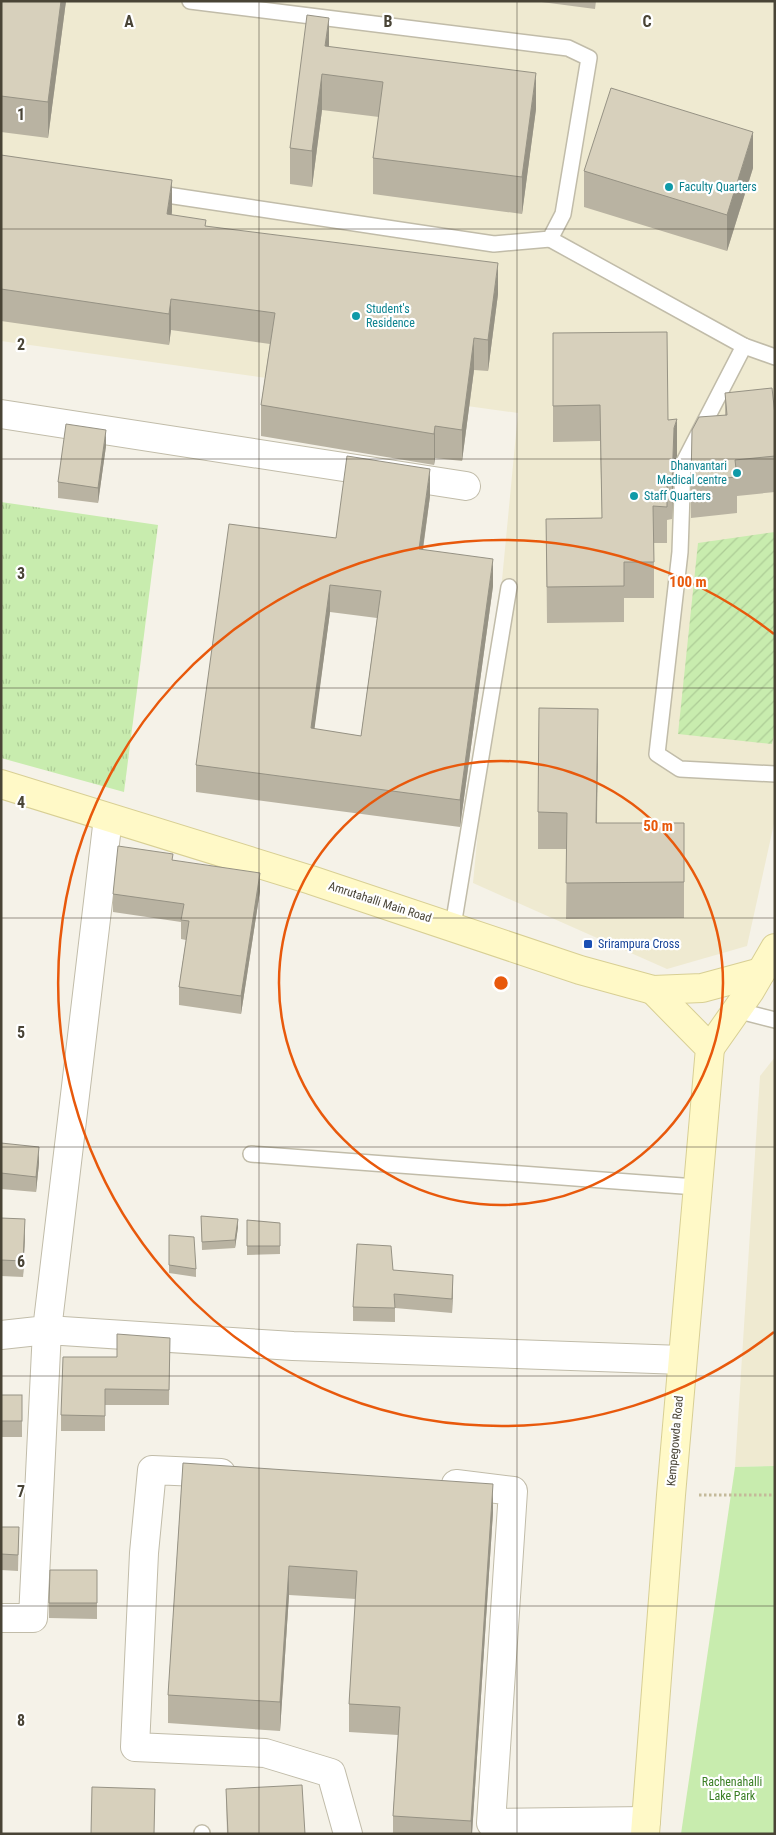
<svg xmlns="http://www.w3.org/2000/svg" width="776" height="1835" font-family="'Roboto Condensed',sans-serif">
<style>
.education{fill:#efead1}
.grass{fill:url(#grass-tufts)}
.park{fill:#c8ecae}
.garden{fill:url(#garden-furrows)}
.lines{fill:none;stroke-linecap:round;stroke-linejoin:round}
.lane-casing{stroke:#c1bca9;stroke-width:18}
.street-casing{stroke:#c1bca9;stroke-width:30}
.secondary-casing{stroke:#d8cf94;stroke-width:30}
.path{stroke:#c4ba9a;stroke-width:3;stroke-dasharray:2.5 2.5;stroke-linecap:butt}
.lane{stroke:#fff;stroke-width:15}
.street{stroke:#fff;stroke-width:28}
.secondary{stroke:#fff9c7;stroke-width:28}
.wall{fill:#b9b3a2;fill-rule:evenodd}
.shaded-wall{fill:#969284}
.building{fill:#d7d0bc;stroke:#969284;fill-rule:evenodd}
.grid{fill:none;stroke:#494436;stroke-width:1;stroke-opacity:0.55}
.ring{fill:none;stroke:#e8590c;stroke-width:2.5}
.culture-dot{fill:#0f9aa8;stroke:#fff;stroke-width:2}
.transit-dot{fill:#1a4fb4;stroke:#fff;stroke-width:2}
.labels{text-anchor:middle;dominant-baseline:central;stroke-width:4.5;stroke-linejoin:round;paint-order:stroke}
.culture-label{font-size:12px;fill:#0d838f;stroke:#fff;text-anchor:start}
.street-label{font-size:12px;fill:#494436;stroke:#fff}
.transit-label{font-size:12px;fill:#164399;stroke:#fff;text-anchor:start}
.park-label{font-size:12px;fill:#3b7f25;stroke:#fff}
.grid-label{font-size:16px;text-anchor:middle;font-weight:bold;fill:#494436;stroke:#fff;stroke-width:4.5;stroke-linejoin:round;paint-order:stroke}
.centre{fill:#e8590c;stroke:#fff;stroke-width:2.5}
.ring-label{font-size:15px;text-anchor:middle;font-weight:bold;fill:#e8590c;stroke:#fff;stroke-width:4.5;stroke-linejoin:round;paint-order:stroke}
</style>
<defs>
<pattern id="grass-tufts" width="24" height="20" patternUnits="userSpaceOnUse" patternTransform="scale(1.25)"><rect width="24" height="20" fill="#c8ecae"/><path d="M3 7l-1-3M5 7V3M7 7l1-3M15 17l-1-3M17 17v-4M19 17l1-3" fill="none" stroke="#adcc96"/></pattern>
<pattern id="garden-furrows" width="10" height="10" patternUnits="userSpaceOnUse" patternTransform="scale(1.25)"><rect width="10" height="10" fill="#c8ecae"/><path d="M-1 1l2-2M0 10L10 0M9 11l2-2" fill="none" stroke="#adcc96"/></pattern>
</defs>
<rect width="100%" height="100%" fill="#f5f2e8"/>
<g class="education">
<path d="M1,1H775V819L747,946L667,969L473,883L518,413L1,341Z"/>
<path d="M775,1057V1466L735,1467L760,1076Z"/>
</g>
<path class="grass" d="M1,502L158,525L124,792L1,758Z"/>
<path class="park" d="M775,1466V1834H681L735,1467Z"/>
<path class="garden" d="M775,532V730L772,744L678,734L698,543Z"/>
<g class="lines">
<g class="lane-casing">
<g id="lane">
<path d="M154,193L494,244L550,239L563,214L589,58L568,48L190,1"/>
<path d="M550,239L744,346L775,357"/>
<path d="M744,346L683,464L680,552L657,754L680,769L775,774"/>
<path d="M453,926L509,587"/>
<path d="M736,1010L775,1020"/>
<path d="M251,1154L696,1187"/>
<path d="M202,1834V1833"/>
</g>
</g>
<g class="street-casing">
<g id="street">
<path d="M1,414L466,486"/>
<path d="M1,1335L47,1330L108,818"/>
<path d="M221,1473L152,1470L144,1553L135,1747L265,1753L331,1773L348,1834"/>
<path d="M456,1484L513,1491L491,1823L646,1821"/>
<path d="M1,1618H33L47,1330L293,1346L682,1360"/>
</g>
</g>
<g class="secondary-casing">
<g id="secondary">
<path d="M1,784L311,880L580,970L653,990L702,988L761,972"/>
<path d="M710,1048L750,991L775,948"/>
<path d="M645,1834L671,1495L710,1048L653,990"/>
</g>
</g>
<path class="path" d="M699,1495H775"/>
<use href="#lane" class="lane"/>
<use href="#street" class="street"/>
<use href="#secondary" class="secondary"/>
</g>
<g class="wall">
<path d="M1,1H66L48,138L1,132Z"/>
<path d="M534,1H596L595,9Z"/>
<path d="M329,47L536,109L522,214L373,194V158L379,117L322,110L312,187L290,184V148Z"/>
<path d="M1,155L172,211V215L206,226L498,294L488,371L474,370L462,461L435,458L434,465L261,436V405L270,344L171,330L169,345L1,321Z"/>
<path d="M753,168L727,251L584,207V171Z"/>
<path d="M553,333L668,420L677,456L674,464L672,519L667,520V543H654V598H624V622L547,623L546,519L602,518L600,441L553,442Z"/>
<path d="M725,393L775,415V492L737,496V513L691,518V481L725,415Z"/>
<path d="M106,446L98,503L58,498V482Z"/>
<path d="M430,496L423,550L493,586L460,827L196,792V765L336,538ZM330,612L377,618L361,736L314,729Z"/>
<path d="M598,745L597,823H684V918L566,919L567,849H538V812Z"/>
<path d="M173,860L260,891L241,1014L179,1005V987L186,940L181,939V922L113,912V894Z"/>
<path d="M1,1143L39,1163L36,1192L1,1189Z"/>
<path d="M201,1216L238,1227L235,1248L202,1250Z"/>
<path d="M1,1218L25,1235L23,1277L1,1276Z"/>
<path d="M247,1220L280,1223V1254L247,1255Z"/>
<path d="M169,1235L196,1269V1277L169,1273Z"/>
<path d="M393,1270L453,1288L452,1313L395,1308V1322L353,1321V1307Z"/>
<path d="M170,1338L169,1405H105V1431H61V1415L117,1357Z"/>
<rect x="1" y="1395" width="21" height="42"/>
<path d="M183,1463L493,1512L472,1834H393V1816L398,1735L349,1732V1704L356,1599L289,1595L280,1731L168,1723V1695Z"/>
<path d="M1,1527H19L18,1571L1,1570Z"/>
<path d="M97,1570V1619L49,1618V1603Z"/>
<path d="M226,1789L305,1834H227Z"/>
</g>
<g class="shaded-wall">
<path d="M61,1H66L48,138V102Z"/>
<path d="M329,18V54L325,46Z"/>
<path d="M536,73V109L522,214V177Z"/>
<path d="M322,74V110L312,187V151Z"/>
<path d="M753,132V168L727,251V215Z"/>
<path d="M172,180V211L167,246V214Z"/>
<path d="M498,263V294L488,371V340Z"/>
<path d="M171,299V330L169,345V314Z"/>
<path d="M474,338V370L462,461V430Z"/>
<path d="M677,419V456L674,464L672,519V483L674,428Z"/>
<path d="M435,426V458L434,465V434Z"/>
<path d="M106,430V446L98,503V488Z"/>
<path d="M430,469V496L419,576V549Z"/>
<path d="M493,559V586L460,827V800Z"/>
<path d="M330,585V612L311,755V728Z"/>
<path d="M598,709V745L596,859V823Z"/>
<path d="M260,873V891L241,1014V996Z"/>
<path d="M39,1147V1163L36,1192V1177Z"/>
<path d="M25,1219V1235L23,1277V1261Z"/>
<path d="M238,1219V1227L235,1248V1240Z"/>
<path d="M453,1275V1288L452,1313V1299Z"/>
<path d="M493,1484V1512L472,1834H471V1821Z"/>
<path d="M289,1566V1595L280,1731V1702Z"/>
</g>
<g class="building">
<path d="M1,1H61L48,102L1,96Z"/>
<path d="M307,15L329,18L325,46L536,73L522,177L373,158L383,82L322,74L312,151L290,148Z"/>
<path d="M611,88L753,132L727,215L584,171Z"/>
<path d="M1,155L172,180L167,214L206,220L205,226L498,263L488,340L474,338L462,430L435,426L434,434L261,405L275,313L171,299L169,314L1,289Z"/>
<path d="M667,332L668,420L677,419L674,428L672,483L667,484V507L653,506L654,562H624V586L547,587L546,519L602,518L600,405L553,406V333Z"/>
<path d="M772,388L775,415V456L735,460L737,477L691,481L692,430L699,417L727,415L725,393Z"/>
<path d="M66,424L106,430L98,488L58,482Z"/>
<path d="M347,456L430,469L419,549L493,559L460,800L196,765L229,524L336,538ZM330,585L381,591L361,736L311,728Z"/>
<path d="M539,708L598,709L596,823H684V882L566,883L567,813L538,812Z"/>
<path d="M118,846L173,854L172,860L260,873L241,996L179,987L189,921L181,920L184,904L113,894Z"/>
<path d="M1,1143L39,1147L36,1177L1,1173Z"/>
<path d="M201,1216L238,1219L235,1240L202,1242Z"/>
<path d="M1,1218L25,1219L23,1261L1,1260Z"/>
<path d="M247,1220L280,1223V1246H247Z"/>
<path d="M169,1235L194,1237L196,1269L169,1265Z"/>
<path d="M357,1244L391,1246L393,1270L453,1275L452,1299L394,1294L395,1308L353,1307Z"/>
<path d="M117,1334L170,1338L169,1390L105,1389V1416L61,1415L63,1357H117Z"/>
<rect x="1" y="1395" width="21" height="26"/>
<path d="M183,1463L493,1484L471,1821L393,1816L400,1707L349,1704L357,1571L289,1566L280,1702L168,1695Z"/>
<path d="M1,1527H19L18,1555L1,1554Z"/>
<path d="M50,1570H97V1603H49Z"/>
<path d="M302,1785L305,1834H228L226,1789Z"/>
<path d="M92,1787L155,1789L154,1834H91Z"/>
</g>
<path class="grid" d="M259,1V1834M517,1V1834M1,229H775M1,459H775M1,688H775M1,918H775M1,1147H775M1,1376H775M1,1606H775"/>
<g class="ring">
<circle cx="501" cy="983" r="222"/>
<path d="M774 1332A443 443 0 1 1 774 634"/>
</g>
<g class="culture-dot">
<circle cx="669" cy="187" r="5"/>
<circle cx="356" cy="316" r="5"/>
<circle cx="737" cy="473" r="5"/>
<circle cx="634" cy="496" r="5"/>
</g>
<rect class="transit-dot" x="583" y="939" width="10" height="10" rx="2.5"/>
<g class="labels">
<g class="culture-label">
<text x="679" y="187">Faculty Quarters</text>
<text x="366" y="309">Student's<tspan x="366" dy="14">Residence</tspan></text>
<text x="727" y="466" text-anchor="end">Dhanvantari<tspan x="727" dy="14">Medical centre</tspan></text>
<text x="644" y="496">Staff Quarters</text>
</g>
<g class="street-label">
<text transform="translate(380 902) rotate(18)">Amrutahalli Main Road</text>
<text transform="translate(675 1441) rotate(-85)">Kempegowda Road</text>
</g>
<g class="transit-label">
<text x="598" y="944">Srirampura Cross</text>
</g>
<g class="park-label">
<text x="732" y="1782">Rachenahalli<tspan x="732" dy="14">Lake Park</tspan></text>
</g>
</g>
<g class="grid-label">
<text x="129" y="27">A</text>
<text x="388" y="27">B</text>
<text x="647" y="27">C</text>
<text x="21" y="120">1</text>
<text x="21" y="350">2</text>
<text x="21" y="579">3</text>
<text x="21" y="808">4</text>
<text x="21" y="1038">5</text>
<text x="21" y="1267">6</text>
<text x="21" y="1497">7</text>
<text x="21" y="1726">8</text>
</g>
<circle cx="501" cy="983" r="8" class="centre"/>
<g class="ring-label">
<text x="688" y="587">100 m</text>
<text x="658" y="831">50 m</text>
</g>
<rect width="776" height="1835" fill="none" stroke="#494436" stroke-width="5"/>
</svg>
